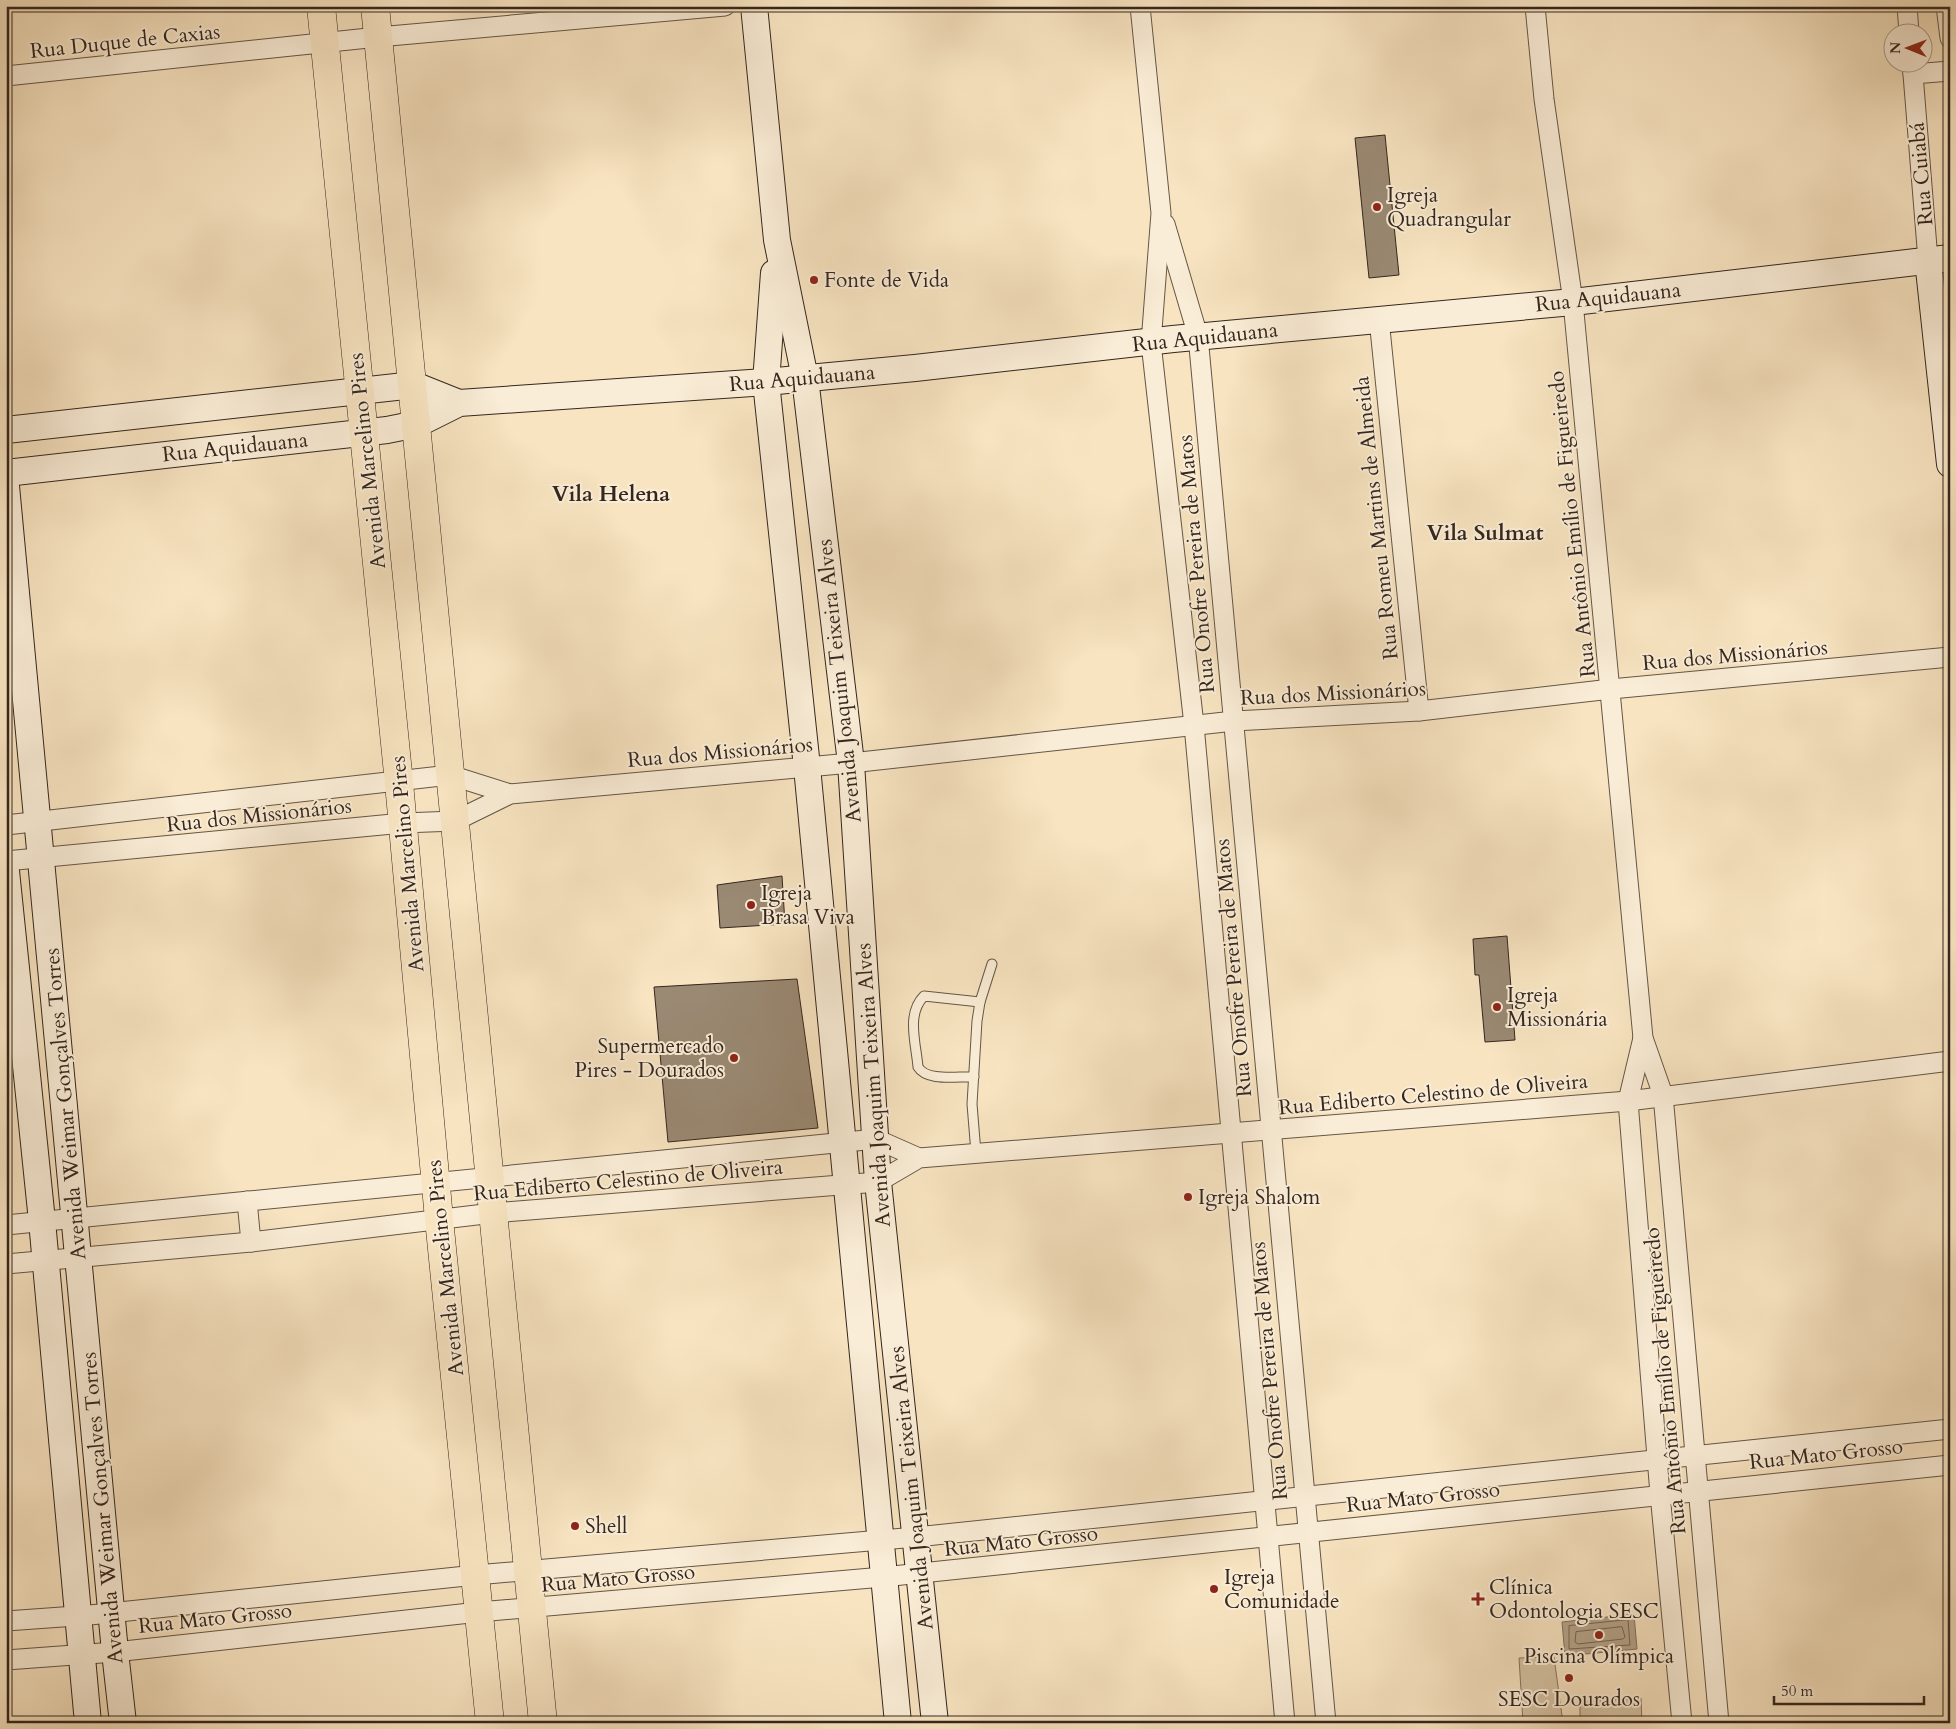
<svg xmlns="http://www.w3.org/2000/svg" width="1956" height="1729" font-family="Cardo,serif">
<rect width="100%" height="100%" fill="#f8e4c1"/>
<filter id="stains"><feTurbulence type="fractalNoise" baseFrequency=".004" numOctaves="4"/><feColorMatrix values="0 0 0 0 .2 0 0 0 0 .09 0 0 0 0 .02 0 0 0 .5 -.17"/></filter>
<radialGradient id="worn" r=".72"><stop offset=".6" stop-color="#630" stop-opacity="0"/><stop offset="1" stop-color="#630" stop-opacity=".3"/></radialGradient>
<!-- green -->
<g fill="#d7c4a5" stroke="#867562">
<path d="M1554,1657L1563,1723H1523L1519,1658Z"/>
<path d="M1641,1698L1642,1723H1580V1702Z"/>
</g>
<!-- water -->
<path fill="#b5a38a" stroke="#81715f" d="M1634,1614L1637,1649L1565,1656L1562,1622Z"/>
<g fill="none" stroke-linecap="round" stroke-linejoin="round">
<!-- shore -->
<g stroke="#746454" stroke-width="1">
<path d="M1628,1620L1630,1645L1569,1649V1626Z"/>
<path d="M1622,1627L1625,1637L1623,1639L1578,1644L1575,1642L1576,1632Z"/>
</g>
</g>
<!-- building -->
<g fill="#9a8973" stroke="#34261e">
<path d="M1385,135L1399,275L1369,278L1355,138Z"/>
<path d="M782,876L785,924L720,928L717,885Z"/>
<path d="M1507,936L1515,1040L1485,1042L1479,975H1475L1473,939Z"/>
<path d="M797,979L818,1128L668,1142L654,987Z"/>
</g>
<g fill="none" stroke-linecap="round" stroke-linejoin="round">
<!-- lane casing -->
<g stroke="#655647" stroke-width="11">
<g id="lane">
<path d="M974,1077C958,1076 927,1082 918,1067C916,1043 906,1014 924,996L980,1002"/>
<path d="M976,1153L972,1104L977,1021L980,1002L992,964"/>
</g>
</g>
<!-- street casing -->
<g stroke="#655647" stroke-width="21">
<g id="street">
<path d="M1140,6L1161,213L1151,343L1194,725L1285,1723"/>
<path d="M1535,6L1544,99L1573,302L1643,1038L1663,1095L1719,1723"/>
<path d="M1907,6L1909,32"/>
<path d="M1946,6L1950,38"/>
<path d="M1912,62L1928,260"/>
<path d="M1913,74L1950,71"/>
<path d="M6,76L378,37L725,6"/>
<path d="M1165,224L1198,336L1326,1723"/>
<path d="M1379,319L1419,711"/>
<path d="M6,825L450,775L510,794"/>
<path d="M6,861L403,823L455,821L510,794L851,763L1234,721L1419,711L1611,689L1950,657"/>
<path d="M1643,1038L1628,1101L1660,1494L1682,1723"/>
<path d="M247,1201L251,1242"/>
<path d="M6,1225L876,1139L919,1158"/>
<path d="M6,1264L251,1242L493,1213L878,1182L919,1158L1628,1101L1950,1061"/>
<path d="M6,1621L90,1615L476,1575L916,1537L1950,1429"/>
<path d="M6,1660L115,1652L479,1612L883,1577L1950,1465"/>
</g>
</g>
<!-- secondary casing -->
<g stroke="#34261e" stroke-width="28">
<g id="secondary">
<path d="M754,6L777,240L805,378L851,763L878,1182L935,1723"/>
<path d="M1928,260L1950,464"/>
<path d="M774,273L766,382L807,767L898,1723"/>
<path d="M6,430L414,385L459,403"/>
<path d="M6,473L387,430L417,424L459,403L766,382L915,368L1173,339L1573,302L1950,258"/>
<path d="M6,486L115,1652L123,1723"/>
<path d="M6,871L42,1221L88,1723"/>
</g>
</g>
<!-- primary casing -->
<g stroke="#34261e" stroke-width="29">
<g id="primary">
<path d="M321,6L399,783L439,1219L490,1723"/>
<path d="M375,6L543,1723"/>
</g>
</g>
<!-- lane -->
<use href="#lane" stroke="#faedd7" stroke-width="9"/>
<!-- street -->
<use href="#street" stroke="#faedd7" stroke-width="19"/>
<!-- secondary -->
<use href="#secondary" stroke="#faedd7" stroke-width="26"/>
<!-- primary -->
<use href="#primary" stroke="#f8e4c1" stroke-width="28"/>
</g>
<!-- markers -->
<g fill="#8f2418" stroke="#faedd7" stroke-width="2">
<circle cx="1377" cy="207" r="5"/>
<circle cx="814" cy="280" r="5"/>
<circle cx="751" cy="905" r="5"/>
<circle cx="1497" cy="1007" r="5"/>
<circle cx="734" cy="1058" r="5"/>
<circle cx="1188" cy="1197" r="5"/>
<circle cx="575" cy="1526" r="5"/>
<circle cx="1214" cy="1589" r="5"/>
<path d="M1475.5 1591.5h5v5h5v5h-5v5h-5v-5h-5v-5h5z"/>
<circle cx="1599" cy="1635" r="5"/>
<circle cx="1569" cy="1678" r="5"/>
</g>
<g text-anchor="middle" stroke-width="4" stroke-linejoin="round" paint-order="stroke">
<!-- street labels -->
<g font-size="21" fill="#34261e" stroke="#faedd7">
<text transform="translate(125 41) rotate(-6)" y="7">Rua Duque de Caxias</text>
<text transform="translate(1921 174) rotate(-95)" y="7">Rua Cuiabá</text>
<text transform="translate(1608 297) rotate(-6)" y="7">Rua Aquidauana</text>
<text transform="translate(1205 337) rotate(-6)" y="7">Rua Aquidauana</text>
<text transform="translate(802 378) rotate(-5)" y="7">Rua Aquidauana</text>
<text transform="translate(235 447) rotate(-6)" y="7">Rua Aquidauana</text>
<text transform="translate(367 461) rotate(-96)" y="7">Avenida Marcelino Pires</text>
<text transform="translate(1376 518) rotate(-96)" y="7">Rua Romeu Martins de Almeida</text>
<text transform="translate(1572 524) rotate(-96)" y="7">Rua Antônio Emílio de Figueiredo</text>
<text transform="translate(1196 564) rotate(-95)" y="7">Rua Onofre Pereira de Matos</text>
<text transform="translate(1735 655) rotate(-5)" y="7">Rua dos Missionários</text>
<text transform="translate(839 681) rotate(-96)" y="7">Avenida Joaquim Teixeira Alves</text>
<text transform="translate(1333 693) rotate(-3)" y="7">Rua dos Missionários</text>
<text transform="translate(720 752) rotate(-5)" y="7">Rua dos Missionários</text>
<text transform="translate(259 815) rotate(-6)" y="7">Rua dos Missionários</text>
<text transform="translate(407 864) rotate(-95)" y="7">Avenida Marcelino Pires</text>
<text transform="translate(1233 968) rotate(-95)" y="7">Rua Onofre Pereira de Matos</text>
<text transform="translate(873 1085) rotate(-94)" y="7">Avenida Joaquim Teixeira Alves</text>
<text transform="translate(1433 1094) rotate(-5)" y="7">Rua Ediberto Celestino de Oliveira</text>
<text transform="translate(65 1104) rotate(-95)" y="7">Avenida Weimar Gonçalves Torres</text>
<text transform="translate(628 1180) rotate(-5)" y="7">Rua Ediberto Celestino de Oliveira</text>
<text transform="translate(445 1268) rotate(-96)" y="7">Avenida Marcelino Pires</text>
<text transform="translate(1269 1371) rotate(-95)" y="7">Rua Onofre Pereira de Matos</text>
<text transform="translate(1665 1381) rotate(-95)" y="7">Rua Antônio Emílio de Figueiredo</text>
<text transform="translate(1826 1454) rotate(-6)" y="7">Rua Mato Grosso</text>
<text transform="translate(911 1488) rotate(-96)" y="7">Avenida Joaquim Teixeira Alves</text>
<text transform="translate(1423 1497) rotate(-6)" y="7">Rua Mato Grosso</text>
<text transform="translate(102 1508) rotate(-95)" y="7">Avenida Weimar Gonçalves Torres</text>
<text transform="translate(1021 1541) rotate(-6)" y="7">Rua Mato Grosso</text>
<text transform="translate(618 1578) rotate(-5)" y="7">Rua Mato Grosso</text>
<text transform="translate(215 1618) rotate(-6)" y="7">Rua Mato Grosso</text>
</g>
<!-- poi labels -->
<g font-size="21" fill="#34261e" stroke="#faedd7" text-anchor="start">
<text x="1387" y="202">Igreja<tspan x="1387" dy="24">Quadrangular</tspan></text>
<text x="824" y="287">Fonte de Vida</text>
<text x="761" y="900">Igreja<tspan x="761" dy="24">Brasa Viva</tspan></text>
<text x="1507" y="1002">Igreja<tspan x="1507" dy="24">Missionária</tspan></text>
<text x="724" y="1053" text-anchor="end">Supermercado<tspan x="724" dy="24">Pires - Dourados</tspan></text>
<text x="1198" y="1204">Igreja Shalom</text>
<text x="585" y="1533">Shell</text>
<text x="1224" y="1584">Igreja<tspan x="1224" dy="24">Comunidade</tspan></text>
<text x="1489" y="1594">Clínica<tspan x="1489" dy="24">Odontologia SESC</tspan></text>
<text x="1599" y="1663" text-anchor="middle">Piscina Olímpica</text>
<text x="1569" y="1706" text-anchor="middle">SESC Dourados</text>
</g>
<!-- neighbourhood labels -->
<g font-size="22" font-weight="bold" fill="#34261e" stroke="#faedd7">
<text x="611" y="501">Vila Helena</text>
<text x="1485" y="540">Vila Sulmat</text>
</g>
</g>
<!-- margin -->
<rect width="1956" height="1729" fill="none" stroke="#f8e4c1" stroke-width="25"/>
<rect x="8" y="8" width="1941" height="1714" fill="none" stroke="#34261e" stroke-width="2.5"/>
<rect x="12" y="12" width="1931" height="1704" fill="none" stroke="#34261e"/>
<!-- north arrow -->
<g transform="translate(1908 48) rotate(271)"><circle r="24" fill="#faedd7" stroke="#ab9d8d"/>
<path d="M0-4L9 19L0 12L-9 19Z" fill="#8f2418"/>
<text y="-8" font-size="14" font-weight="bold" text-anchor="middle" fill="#34261e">N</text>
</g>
<!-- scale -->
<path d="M1774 1696v8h150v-8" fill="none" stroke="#34261e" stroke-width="2.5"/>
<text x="1781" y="1696" font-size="15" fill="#34261e" stroke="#faedd7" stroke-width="4" paint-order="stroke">50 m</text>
<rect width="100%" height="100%" filter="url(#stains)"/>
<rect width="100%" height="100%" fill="url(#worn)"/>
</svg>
